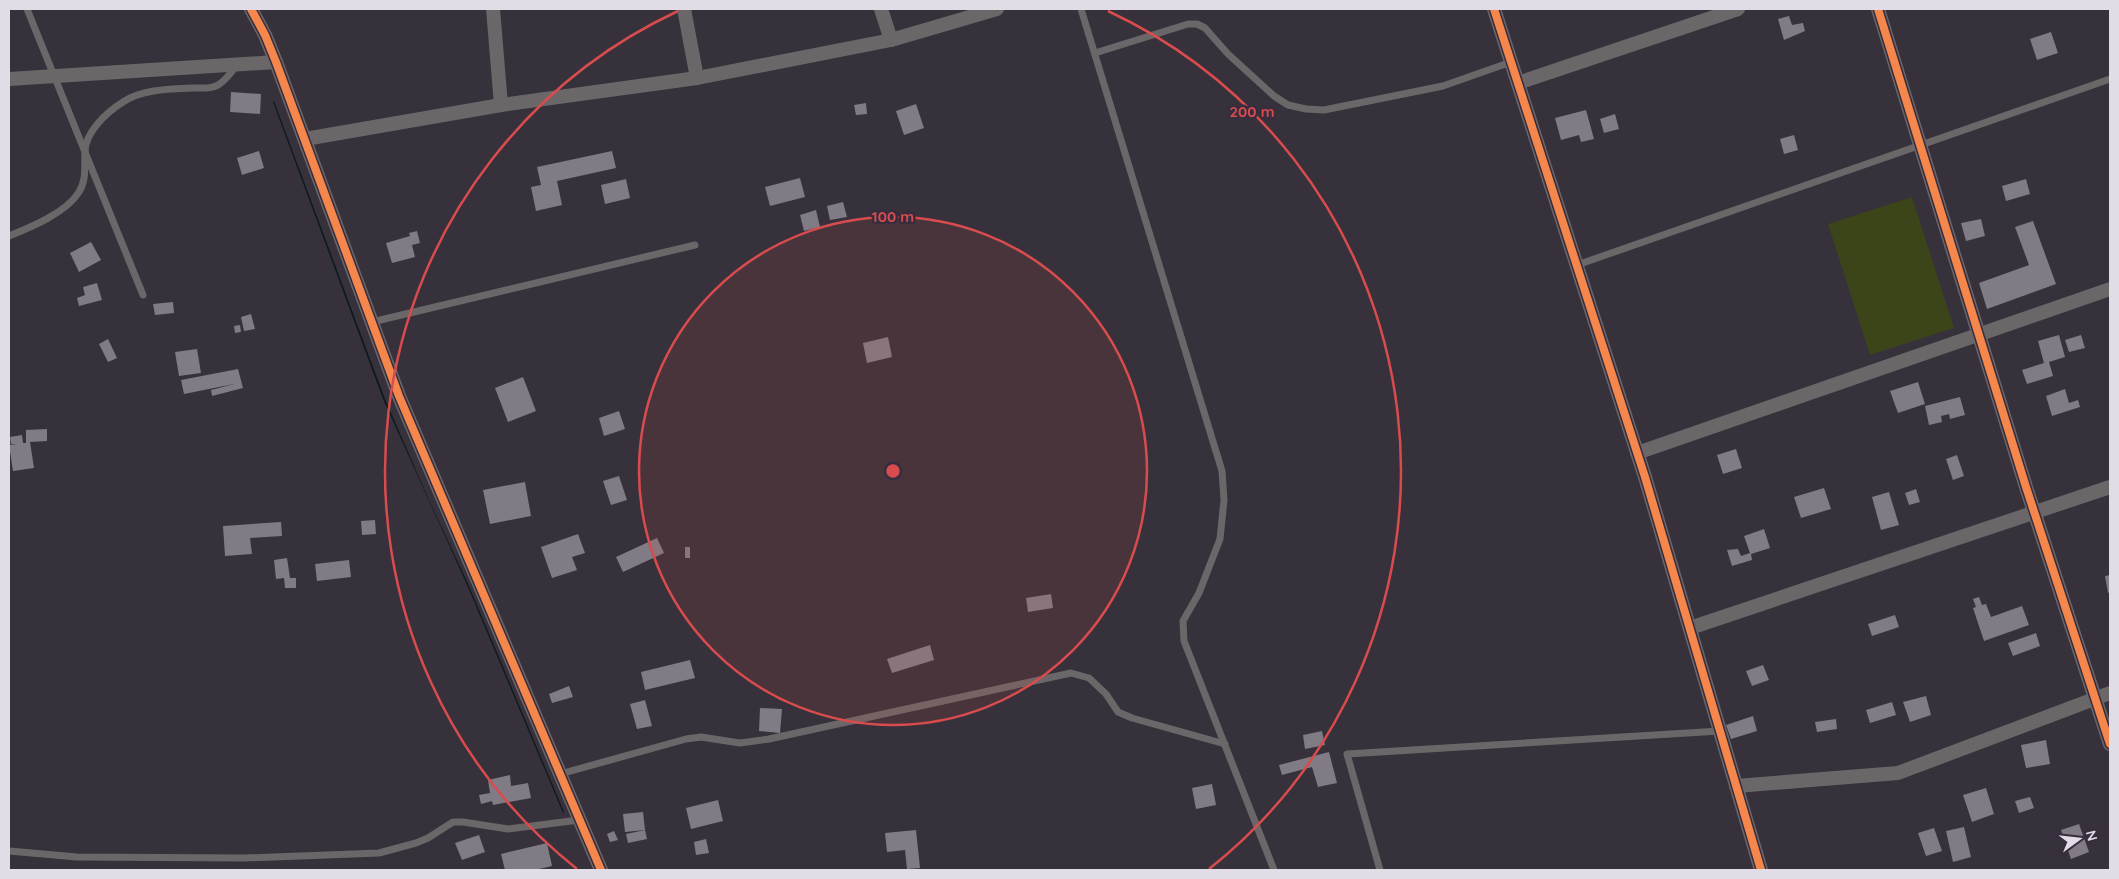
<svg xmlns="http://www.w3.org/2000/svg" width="2119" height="879" font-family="Quicksand,sans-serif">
<rect width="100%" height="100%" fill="#36313b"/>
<!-- green -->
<path fill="#3c4519" d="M1912,197L1954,328L1870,355L1828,224Z"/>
<!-- water -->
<path fill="#0d1a1e" d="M274,101L385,399L429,500L469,586L564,812L563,813L468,587L383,399L273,102Z"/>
<!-- building -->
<g fill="#807b84">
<path d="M1789,16L1792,25L1803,23L1805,31L1784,40L1778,19Z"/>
<path d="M2051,32L2058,53L2037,60L2030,39Z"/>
<path d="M231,92L261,94L260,114L230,112Z"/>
<path d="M866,103L867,114L856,115L854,105Z"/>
<path d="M916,104L924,128L904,135L896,111Z"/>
<path d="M1586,110L1594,139L1581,142L1579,135L1561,140L1555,118Z"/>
<path d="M1615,114L1619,129L1604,133L1600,119Z"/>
<path d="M1794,135L1798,150L1784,154L1780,139Z"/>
<path d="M259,151L264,168L242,175L237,158Z"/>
<path d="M612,151L616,168L557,181L562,205L536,211L531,187L541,185L537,167Z"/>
<path d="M800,178L805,197L770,206L765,187Z"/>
<path d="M626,179L630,198L605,204L601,185Z"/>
<path d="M2026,179L2030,194L2006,201L2002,186Z"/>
<path d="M843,202L847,217L830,220L827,206Z"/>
<path d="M816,210L820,227L804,231L800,215Z"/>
<path d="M1981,219L1985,236L1966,241L1961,223Z"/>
<path d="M2033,221L2056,284L1987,309L1979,283L2029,265L2015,227Z"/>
<path d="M417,231L420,243L412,245L415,257L392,263L386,243L410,236L409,233Z"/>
<path d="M91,242L101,260L79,272L70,253Z"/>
<path d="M97,283L102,300L79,306L77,298L85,295L83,287Z"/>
<path d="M173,302L174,313L155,315L153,304Z"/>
<path d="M251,314L255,329L244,331L241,317Z"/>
<path d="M240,325L241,332L235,333L234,326Z"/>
<path d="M2059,335L2065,357L2049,362L2053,376L2027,384L2022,370L2044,363L2038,341Z"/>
<path d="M2081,335L2085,348L2069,352L2065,340Z"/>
<path d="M888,337L892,357L867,363L863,343Z"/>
<path d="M108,339L117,358L108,362L99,344Z"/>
<path d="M197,349L201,373L179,376L175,352Z"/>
<path d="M238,369L243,388L212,396L211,390L234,384L184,394L181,380Z"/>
<path d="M523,377L536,411L508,422L495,388Z"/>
<path d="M1918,382L1925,404L1898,413L1890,391Z"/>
<path d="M2065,389L2069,403L2078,400L2080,407L2052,416L2046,396Z"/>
<path d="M1960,397L1965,415L1950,419L1949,414L1941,416L1942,422L1929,425L1925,406Z"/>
<path d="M619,411L625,429L604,436L599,418Z"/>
<path d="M47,429V441L30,442L34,468L13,471L9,445L17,444H11L10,437L22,435L23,443H26V430Z"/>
<path d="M1736,449L1742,468L1723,474L1717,455Z"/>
<path d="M1957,455L1964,476L1953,480L1946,459Z"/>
<path d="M619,476L627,500L611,505L603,481Z"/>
<path d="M525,482L531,516L490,524L483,490Z"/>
<path d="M1824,488L1831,509L1801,518L1794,497Z"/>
<path d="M1916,489L1920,502L1909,505L1905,493Z"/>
<path d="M1889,492L1899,525L1881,530L1872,497Z"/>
<path d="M375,520L376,534L362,535L361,521Z"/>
<path d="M281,522L282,536L250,538L252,554L225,556L223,526Z"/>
<path d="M1764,529L1770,548L1751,554L1752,560L1732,566L1727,550L1738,549L1741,556L1750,553L1744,536Z"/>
<path d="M578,534L585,553L572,557L577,570L552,578L541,547Z"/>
<path d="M657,538L664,553L623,572L616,557Z"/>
<rect x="685" y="547" width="5" height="11"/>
<path d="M287,558L290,578H296V588H285L284,578L276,579L274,560Z"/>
<path d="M349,560L351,577L317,581L315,564Z"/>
<path d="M2110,575V592L2108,593L2105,576Z"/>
<path d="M1051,594L1053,608L1028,612L1026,598Z"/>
<path d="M1979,597L1982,605L1986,604L1991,617L2022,606L2029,625L1984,641L1973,608L1976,607L1973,599Z"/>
<path d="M1895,615L1899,627L1872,636L1868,624Z"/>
<path d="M2036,633L2040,646L2013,656L2008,643Z"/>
<path d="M930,645L934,660L892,673L887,659Z"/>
<path d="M690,660L695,678L645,690L641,672Z"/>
<path d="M1763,665L1769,680L1752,686L1746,671Z"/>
<path d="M569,686L573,697L552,703L549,694Z"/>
<path d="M1926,696L1931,715L1910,722L1903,702Z"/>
<path d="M645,700L652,726L637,729L630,704Z"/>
<path d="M1892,702L1896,715L1870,723L1866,710Z"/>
<path d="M760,708L782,709L780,733L759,731Z"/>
<path d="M1753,716L1757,731L1731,739L1726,725Z"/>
<path d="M1836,719L1837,729L1817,732L1815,722Z"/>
<path d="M1322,731L1325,745L1305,749L1303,735Z"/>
<path d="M2046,740L2050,764L2026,768L2021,745Z"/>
<path d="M1329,752L1337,783L1318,787L1312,767L1282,775L1279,765Z"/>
<path d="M510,775L511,786L528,783L531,798L493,805L492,801L481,804L479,795L490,793L488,780Z"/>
<path d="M1212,784L1216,805L1196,809L1192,788Z"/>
<path d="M1986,788L1994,814L1972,822L1963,795Z"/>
<path d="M2030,797L2034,808L2019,813L2015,801Z"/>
<path d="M718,800L723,821L691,829L686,808Z"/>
<path d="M643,812L645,830L625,832L623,814Z"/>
<path d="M2079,824L2089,852L2071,859L2061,830Z"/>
<path d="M1964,827L1971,857L1953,862L1946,831Z"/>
<path d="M1934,828L1942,851L1926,856L1918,833Z"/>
<path d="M645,830L647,839L628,843L626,834Z"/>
<path d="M916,830L920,868L907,869L905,850L887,852L885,833Z"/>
<path d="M614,831L618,840L610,842L607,834Z"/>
<path d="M479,835L485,852L462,860L455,843Z"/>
<path d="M706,839L709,853L696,855L694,842Z"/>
<path d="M547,843L552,866L535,870H505L501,854Z"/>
</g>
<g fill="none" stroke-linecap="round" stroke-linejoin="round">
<!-- lane -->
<g stroke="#6b6768" stroke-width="7">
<path d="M27,9L143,295"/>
<path d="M1081,9L1222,471L1224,500L1220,539L1199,593L1183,621L1184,641L1274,870"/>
<path d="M1095,53L1188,24H1197L1205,28L1228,54L1274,96L1288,105L1306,109L1324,110L1443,86L1511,62"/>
<path d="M9,236C31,227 66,213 79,192C87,179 84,166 85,152C85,132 107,112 123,102C142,89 171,89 193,88C200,88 209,89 216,86C225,82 231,72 237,65"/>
<path d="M1577,265L2110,79"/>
<path d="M372,322L695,245"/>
<path d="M560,774L686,739L701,737L740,743L769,739L1071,673L1089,678L1106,694L1118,712L1132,718L1225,744"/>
<path d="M9,851L77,857L244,858L379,853L416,843L428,838L453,822H463L508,829L579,820"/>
<path d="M1380,870L1347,754L1720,731"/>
</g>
<!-- street -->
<g stroke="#6b6768" stroke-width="14">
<path d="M251,9L265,35L276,62L399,396L601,870"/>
<path d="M493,9L501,105"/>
<path d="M684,9L697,78"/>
<path d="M881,9L891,40"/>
<path d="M1494,9L1645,477L1761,870"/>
<path d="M1878,9L2026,487L2110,744"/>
<path d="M9,79L276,62"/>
<path d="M1518,83L1738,9"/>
<path d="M305,139L501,105L697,78L891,40L997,9"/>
<path d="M1637,453L2110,289"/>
<path d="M1690,628L2110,487"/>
<path d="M1736,786L1898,773L2110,693"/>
</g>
<!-- cycleway casing -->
<g stroke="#372d3f" stroke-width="11">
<g id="cycleway">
<path d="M251,9L265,35L276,62L399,396L601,870"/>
<path d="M1494,9L1645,477L1761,870"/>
<path d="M1878,9L2026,487L2110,744"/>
</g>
</g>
<!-- cycleway -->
<use href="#cycleway" stroke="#f5874c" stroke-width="8"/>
</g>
<!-- distance rings -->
<circle cx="893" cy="471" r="254" fill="#d84c4e" fill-opacity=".12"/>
<g fill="none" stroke="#d84c4e" stroke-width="2.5">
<circle cx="893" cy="471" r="254"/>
<path d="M577 869A508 508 0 0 1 678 11M1108 11A508 508 0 0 1 1209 869"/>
</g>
<circle cx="893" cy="471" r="8" fill="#d84c4e" stroke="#372d3f" stroke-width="2.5"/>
<g font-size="15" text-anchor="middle" font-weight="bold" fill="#d84c4e" stroke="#372d3f" stroke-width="5" stroke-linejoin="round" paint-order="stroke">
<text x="1252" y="117">200 m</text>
<text x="893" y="222">100 m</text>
</g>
<!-- border -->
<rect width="2119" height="879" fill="none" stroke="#e2dce7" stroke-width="20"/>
<!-- north arrow -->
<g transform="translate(2079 839) rotate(75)" stroke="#372d3f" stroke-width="4" paint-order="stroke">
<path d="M0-4L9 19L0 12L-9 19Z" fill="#e2dce7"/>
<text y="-8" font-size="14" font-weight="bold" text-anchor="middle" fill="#e2dce7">N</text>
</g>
</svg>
